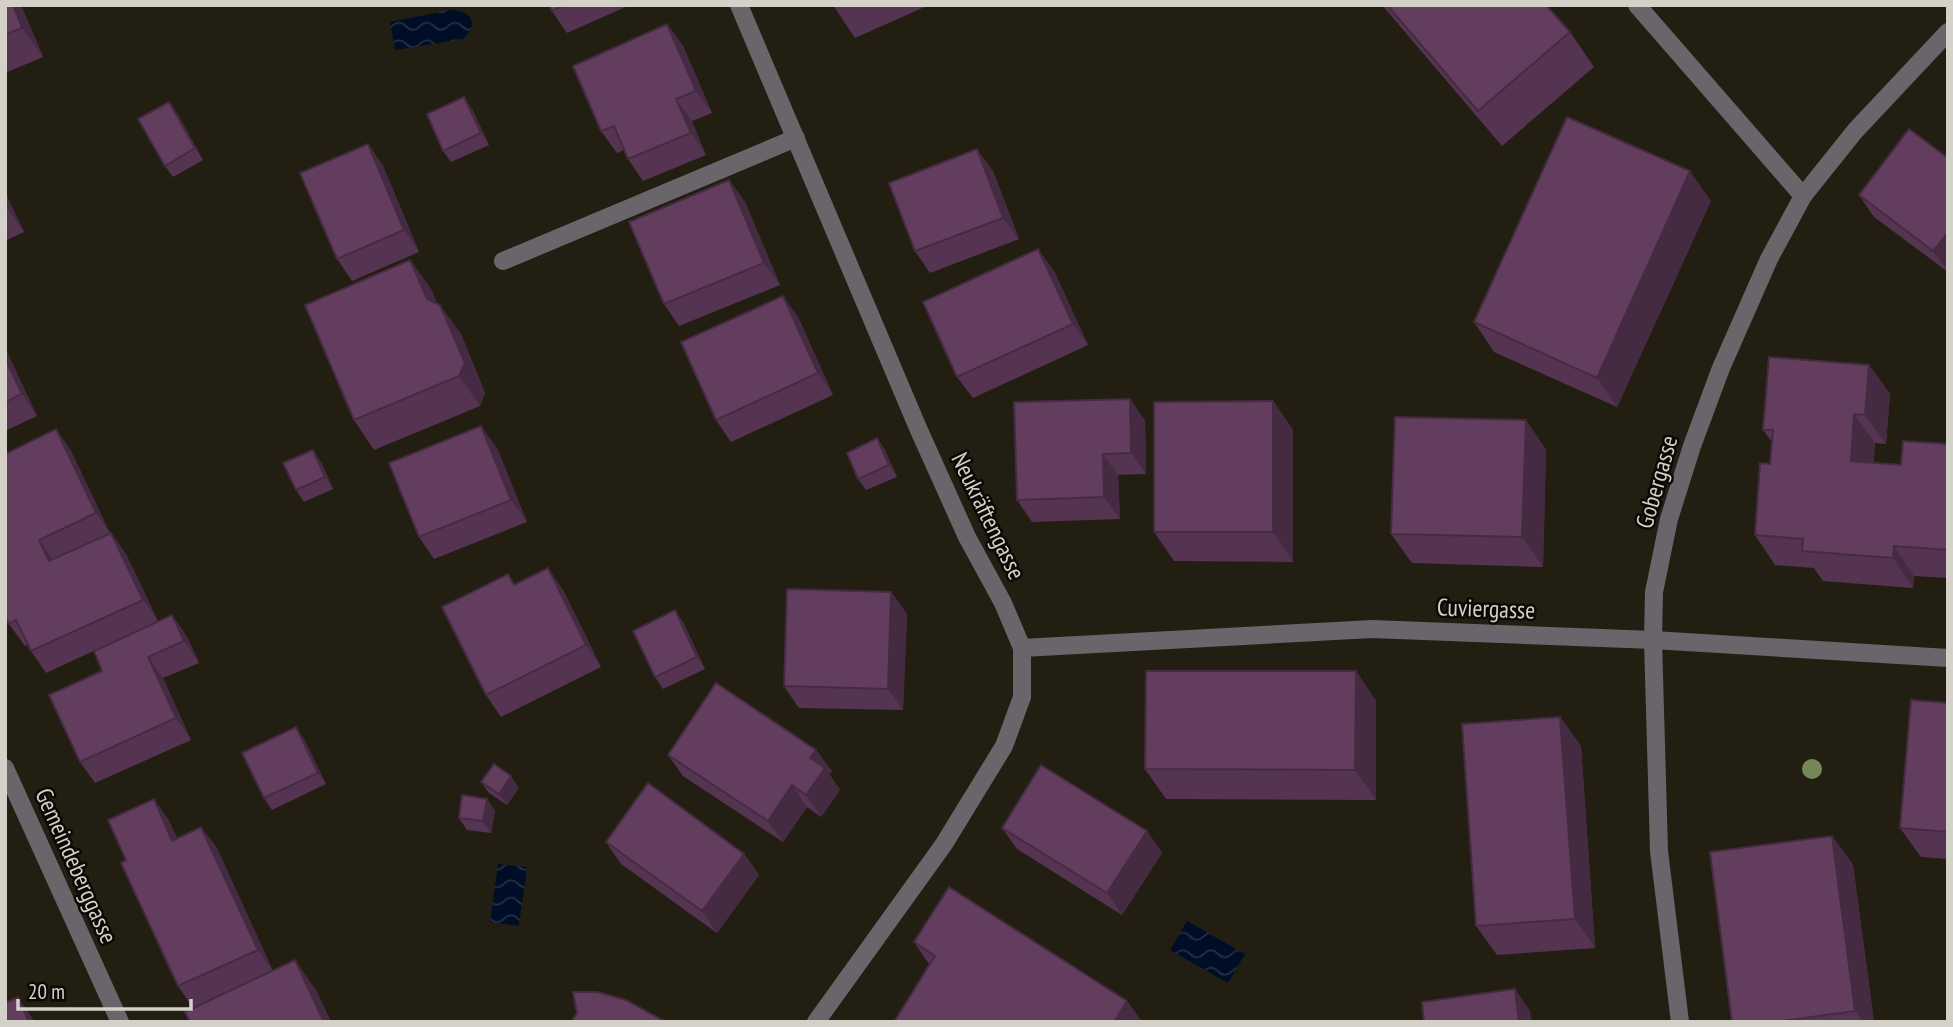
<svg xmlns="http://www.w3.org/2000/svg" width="1953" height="1027" font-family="'PT Sans Narrow',sans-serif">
<defs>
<pattern id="water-waves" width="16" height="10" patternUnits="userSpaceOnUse" patternTransform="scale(1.75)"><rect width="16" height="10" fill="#000d26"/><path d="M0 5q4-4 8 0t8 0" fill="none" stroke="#242f44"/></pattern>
</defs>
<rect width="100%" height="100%" fill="#231e12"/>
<!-- water -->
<g fill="url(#water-waves)">
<path d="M450,10C471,10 480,24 463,39L395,50L390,22Z"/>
<path d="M498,864L527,867L519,926L490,922Z"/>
<path d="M1187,921L1245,954L1228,983L1170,950Z"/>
</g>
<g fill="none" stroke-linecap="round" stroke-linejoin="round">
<!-- minor -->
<g stroke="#69656b" stroke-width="18">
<path d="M739,5L918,428L967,537L1003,603L1022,648V697L1004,746L944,844L816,1022"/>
<path d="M1637,5L1803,196"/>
<path d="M503,261L796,138"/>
<path d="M1022,648L1372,629L1653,640L1948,658"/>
<path d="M5,768L120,1022"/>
<path d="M1680,1022L1659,851L1653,640L1654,592L1669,519L1692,446L1721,368L1769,259L1803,196L1855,131L1948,32"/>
</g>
</g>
<!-- trees -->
<circle fill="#76875a" cx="1812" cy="769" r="10"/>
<!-- wall -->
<g fill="#553451">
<path d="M5,5H21L43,57L5,73Z"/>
<path d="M549,5H630L567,33L552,11Z"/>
<path d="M833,5H929L855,38Z"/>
<path d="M1382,5H1546L1570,32L1594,67L1502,146Z"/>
<path d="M667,24L683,46L712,113L692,121L706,155L643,181L628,159L624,150L617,153L601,131Z"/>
<path d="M472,109L489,145L451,162L443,151Z"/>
<path d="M177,113L203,160L173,177L165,166Z"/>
<path d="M368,144L383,166L419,252L352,281L337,259Z"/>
<path d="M1948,158V272L1874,217L1859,195Z"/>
<path d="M993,171L1019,239L930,273L915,251Z"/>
<path d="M729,180L745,202L780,285L679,326L664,304Z"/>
<path d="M5,192L24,232L5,241Z"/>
<path d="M1711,201L1617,407L1494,352L1474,322Z"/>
<path d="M410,260L431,289L437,303L461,334L485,393L480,406L374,450L354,420Z"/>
<path d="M1054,271L1088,345L973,398L957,377Z"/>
<path d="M798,317L833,395L731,442L716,420Z"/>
<path d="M5,348L37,416L5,431Z"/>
<path d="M1869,365L1890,394L1886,444L1875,443L1873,463L1901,465L1948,444V578L1914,576L1913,588L1823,581L1814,568L1775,565L1755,535L1770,464L1772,442L1763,430Z"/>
<path d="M1130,399L1145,421L1146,474L1118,475L1120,519L1032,522L1017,500Z"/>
<path d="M1273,401L1293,430V562L1174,561L1154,532Z"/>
<path d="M1526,420L1546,450L1543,567L1412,563L1391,534Z"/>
<path d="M56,429L71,451L110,533L126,554L158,621L46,673L31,651L28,644L25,646L9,624Z"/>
<path d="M877,438L885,450L897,477L866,490L858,479Z"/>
<path d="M497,448L527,522L434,559L419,537Z"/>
<path d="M321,462L333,489L304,502L296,490Z"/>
<path d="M516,584L563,590L601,667L501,717L486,695Z"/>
<path d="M891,592L907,614L903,710L799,708L784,686Z"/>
<path d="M172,615L187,637L199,663L163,678L191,740L95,783L80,762L102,671Z"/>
<path d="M683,622L705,669L663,689L655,677Z"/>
<path d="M1356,671L1376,701V800L1166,799L1145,769Z"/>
<path d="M1948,703V859L1921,857L1900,828Z"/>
<path d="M1560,717L1581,746L1595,948L1497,955L1476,926Z"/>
<path d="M304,739L326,784L272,810L264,798Z"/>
<path d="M816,750L832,771L829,774L840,790L821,817L807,807L783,842L683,776L668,755Z"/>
<path d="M481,782L519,788L507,805L489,793Z"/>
<path d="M154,799L169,821L177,838L201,827L217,848L273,971L316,990L331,1022H190L193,1008L178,986L126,860Z"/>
<path d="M487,799L495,811L491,833L467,830L459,818Z"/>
<path d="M1002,828L1147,831L1162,853L1122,915L1017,849Z"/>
<path d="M1832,836L1853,865L1874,1022H1732Z"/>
<path d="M606,842L744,854L759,875L717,933L621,864Z"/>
<path d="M914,942L1127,1001L1142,1022H894L929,964Z"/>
</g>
<!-- shaded-wall -->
<g fill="#452b42">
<path d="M13,5H21L43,57L22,28Z"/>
<path d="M667,24L683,46L712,113L696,91Z"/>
<path d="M464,97L472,109L489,145L481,133Z"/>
<path d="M676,99L692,121L706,155L691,133Z"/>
<path d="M169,102L177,113L203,160L195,148Z"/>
<path d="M368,144L383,166L419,252L404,230Z"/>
<path d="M977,149L993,171L1019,239L1003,218Z"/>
<path d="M1690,171L1711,201L1617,407L1597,378Z"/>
<path d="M729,180L745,202L780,285L764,263Z"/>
<path d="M5,192L24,232L5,205Z"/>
<path d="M1948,232V271L1933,251Z"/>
<path d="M1038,249L1054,271L1088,345L1073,324Z"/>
<path d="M410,260L431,289L447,329L427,299Z"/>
<path d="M783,296L798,317L833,395L818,373Z"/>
<path d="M440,305L461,334L485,393L480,406L459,376Z"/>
<path d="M5,348L37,416L22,394L5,358Z"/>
<path d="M1869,365L1890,394L1886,444L1865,415Z"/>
<path d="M1130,399L1145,421L1146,474L1131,453Z"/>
<path d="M1273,401L1293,430V562L1273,532Z"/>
<path d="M1854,414L1875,443L1872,491L1851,461Z"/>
<path d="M1526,420L1546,450L1543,567L1522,537Z"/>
<path d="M481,426L497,448L527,522L511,500Z"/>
<path d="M56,429L71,451L111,535L96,513Z"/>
<path d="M877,438L885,450L897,477L889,465Z"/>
<path d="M313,450L321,462L333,489L325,477Z"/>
<path d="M1103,454L1118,475L1120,519L1104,497Z"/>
<path d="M111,533L126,554L158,621L143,600Z"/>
<path d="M39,540L54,562L49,561Z"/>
<path d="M1894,546L1914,576L1913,588L1893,558Z"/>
<path d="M548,568L563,590L601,667L586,645Z"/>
<path d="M891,592L907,614L903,710L888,689Z"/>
<path d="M675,610L683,622L705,669L697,657Z"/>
<path d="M172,615L187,637L199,663L184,641Z"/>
<path d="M148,657L163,678L191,740L176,718Z"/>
<path d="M1356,671L1376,701V800L1355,770Z"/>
<path d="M1560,717L1581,746L1595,948L1575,919Z"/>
<path d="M296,727L304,739L326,784L318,773Z"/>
<path d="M816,750L832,771L829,774L840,790L821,817L806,795L810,758Z"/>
<path d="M511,776L519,788L507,805L499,794Z"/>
<path d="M792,785L807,807L783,842L768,821Z"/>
<path d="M154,799L169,821L187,862L172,841Z"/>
<path d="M487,799L495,811L491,833L483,821Z"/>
<path d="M201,827L217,848L273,972L258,950Z"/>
<path d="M1147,831L1162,853L1122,915L1107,893Z"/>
<path d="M1832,836L1853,865L1874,1022H1863L1855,1011Z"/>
<path d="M744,854L759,875L717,933L702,911Z"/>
<path d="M295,960L316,990L331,1022H324Z"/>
<path d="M1515,989L1530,1011L1532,1022H1519Z"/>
<path d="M18,997L35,1022H29Z"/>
<path d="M1127,1001L1142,1022H1114Z"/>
</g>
<!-- building -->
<g fill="#633d5e" stroke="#452b42" stroke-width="2">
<path d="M5,5H13L22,28L5,35Z"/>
<path d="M549,5H565L552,11Z"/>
<path d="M1387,5H1546L1570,32L1478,111Z"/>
<path d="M667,24L696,91L676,99L691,133L628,159L614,126L601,131L573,66Z"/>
<path d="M464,97L481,133L443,151L427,114Z"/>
<path d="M169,102L195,148L165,166L138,119Z"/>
<path d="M1567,117L1690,171L1597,378L1474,322Z"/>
<path d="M1909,129L1948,158V232L1933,251L1859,195Z"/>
<path d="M368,144L404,230L337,259L300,173Z"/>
<path d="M977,149L1003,218L915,251L889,183Z"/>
<path d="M729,180L764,263L664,304L629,222Z"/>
<path d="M1038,249L1073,324L957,377L923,302Z"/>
<path d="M410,260L427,299L440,305L465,363L459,376L354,420L305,305Z"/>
<path d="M783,296L818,373L716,420L681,342Z"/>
<path d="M1769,357L1869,365L1865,415L1854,414L1851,461L1901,465L1903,441L1948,444V550L1894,546L1893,558L1802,551L1803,539L1755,535L1760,463L1770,464L1773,430H1763Z"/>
<path d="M5,358L22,394L5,402Z"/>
<path d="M1130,399L1131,453L1103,454L1104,497L1017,500L1014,402Z"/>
<path d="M1273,401V532H1154V402Z"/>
<path d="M1395,417L1526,420L1522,537L1391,534Z"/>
<path d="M481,426L511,500L419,537L389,463Z"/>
<path d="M56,429L96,513L39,540L49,561L111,533L143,600L31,651L16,620L9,624L5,615V454Z"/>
<path d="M877,438L889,465L858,479L847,453Z"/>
<path d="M313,450L325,477L296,490L283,463Z"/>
<path d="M548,568L586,645L486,695L442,607L508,574L514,585Z"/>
<path d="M787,589L891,592L888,689L784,686Z"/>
<path d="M675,610L697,657L655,677L633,631Z"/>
<path d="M172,615L184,641L148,657L176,718L80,762L49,695L102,671L94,651Z"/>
<path d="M1146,671H1356L1355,770L1145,769Z"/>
<path d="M716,683L816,750L810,758L825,768L806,795L792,785L768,821L668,755Z"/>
<path d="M1911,700L1948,703V832L1900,828Z"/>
<path d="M1560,717L1575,919L1476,926L1462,724Z"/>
<path d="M296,727L318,773L264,798L242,753Z"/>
<path d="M494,764L511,776L499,794L481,782Z"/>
<path d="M1041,765L1147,831L1107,893L1002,828Z"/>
<path d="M648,783L744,854L702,911L606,842Z"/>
<path d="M462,795L487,799L483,821L459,818Z"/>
<path d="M154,799L172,841L201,827L258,950L178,986L121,863L126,860L108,820Z"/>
<path d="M1832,836L1855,1011L1775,1022H1732L1710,852Z"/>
<path d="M949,887L1127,1001L1114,1022H894L935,956L914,942Z"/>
<path d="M295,960L324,1022H190L185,1012Z"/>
<path d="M1515,989L1519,1022H1424L1422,1002Z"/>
<path d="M573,992H597L626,1000L666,1022H571L577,1013Z"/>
<path d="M18,997L29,1022H5V1003Z"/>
</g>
<g text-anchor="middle" stroke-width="5" stroke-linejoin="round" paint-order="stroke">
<!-- street labels -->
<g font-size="24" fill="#d4d1c9" stroke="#0a0904">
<text transform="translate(1657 482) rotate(-74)" y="8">Gobergasse</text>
<text transform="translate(988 516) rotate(64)" y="8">Neukräftengasse</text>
<text transform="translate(1486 609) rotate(2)" y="8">Cuviergasse</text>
<text transform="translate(76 866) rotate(66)" y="8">Gemeindeberggasse</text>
</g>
</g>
<!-- border -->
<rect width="1953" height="1027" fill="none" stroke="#d4d1c9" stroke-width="14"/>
<!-- scale -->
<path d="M18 999v10h173v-10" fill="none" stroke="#d4d1c9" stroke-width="3.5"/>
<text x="28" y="999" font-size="21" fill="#d4d1c9" stroke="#0a0904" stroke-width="5" paint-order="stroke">20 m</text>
</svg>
